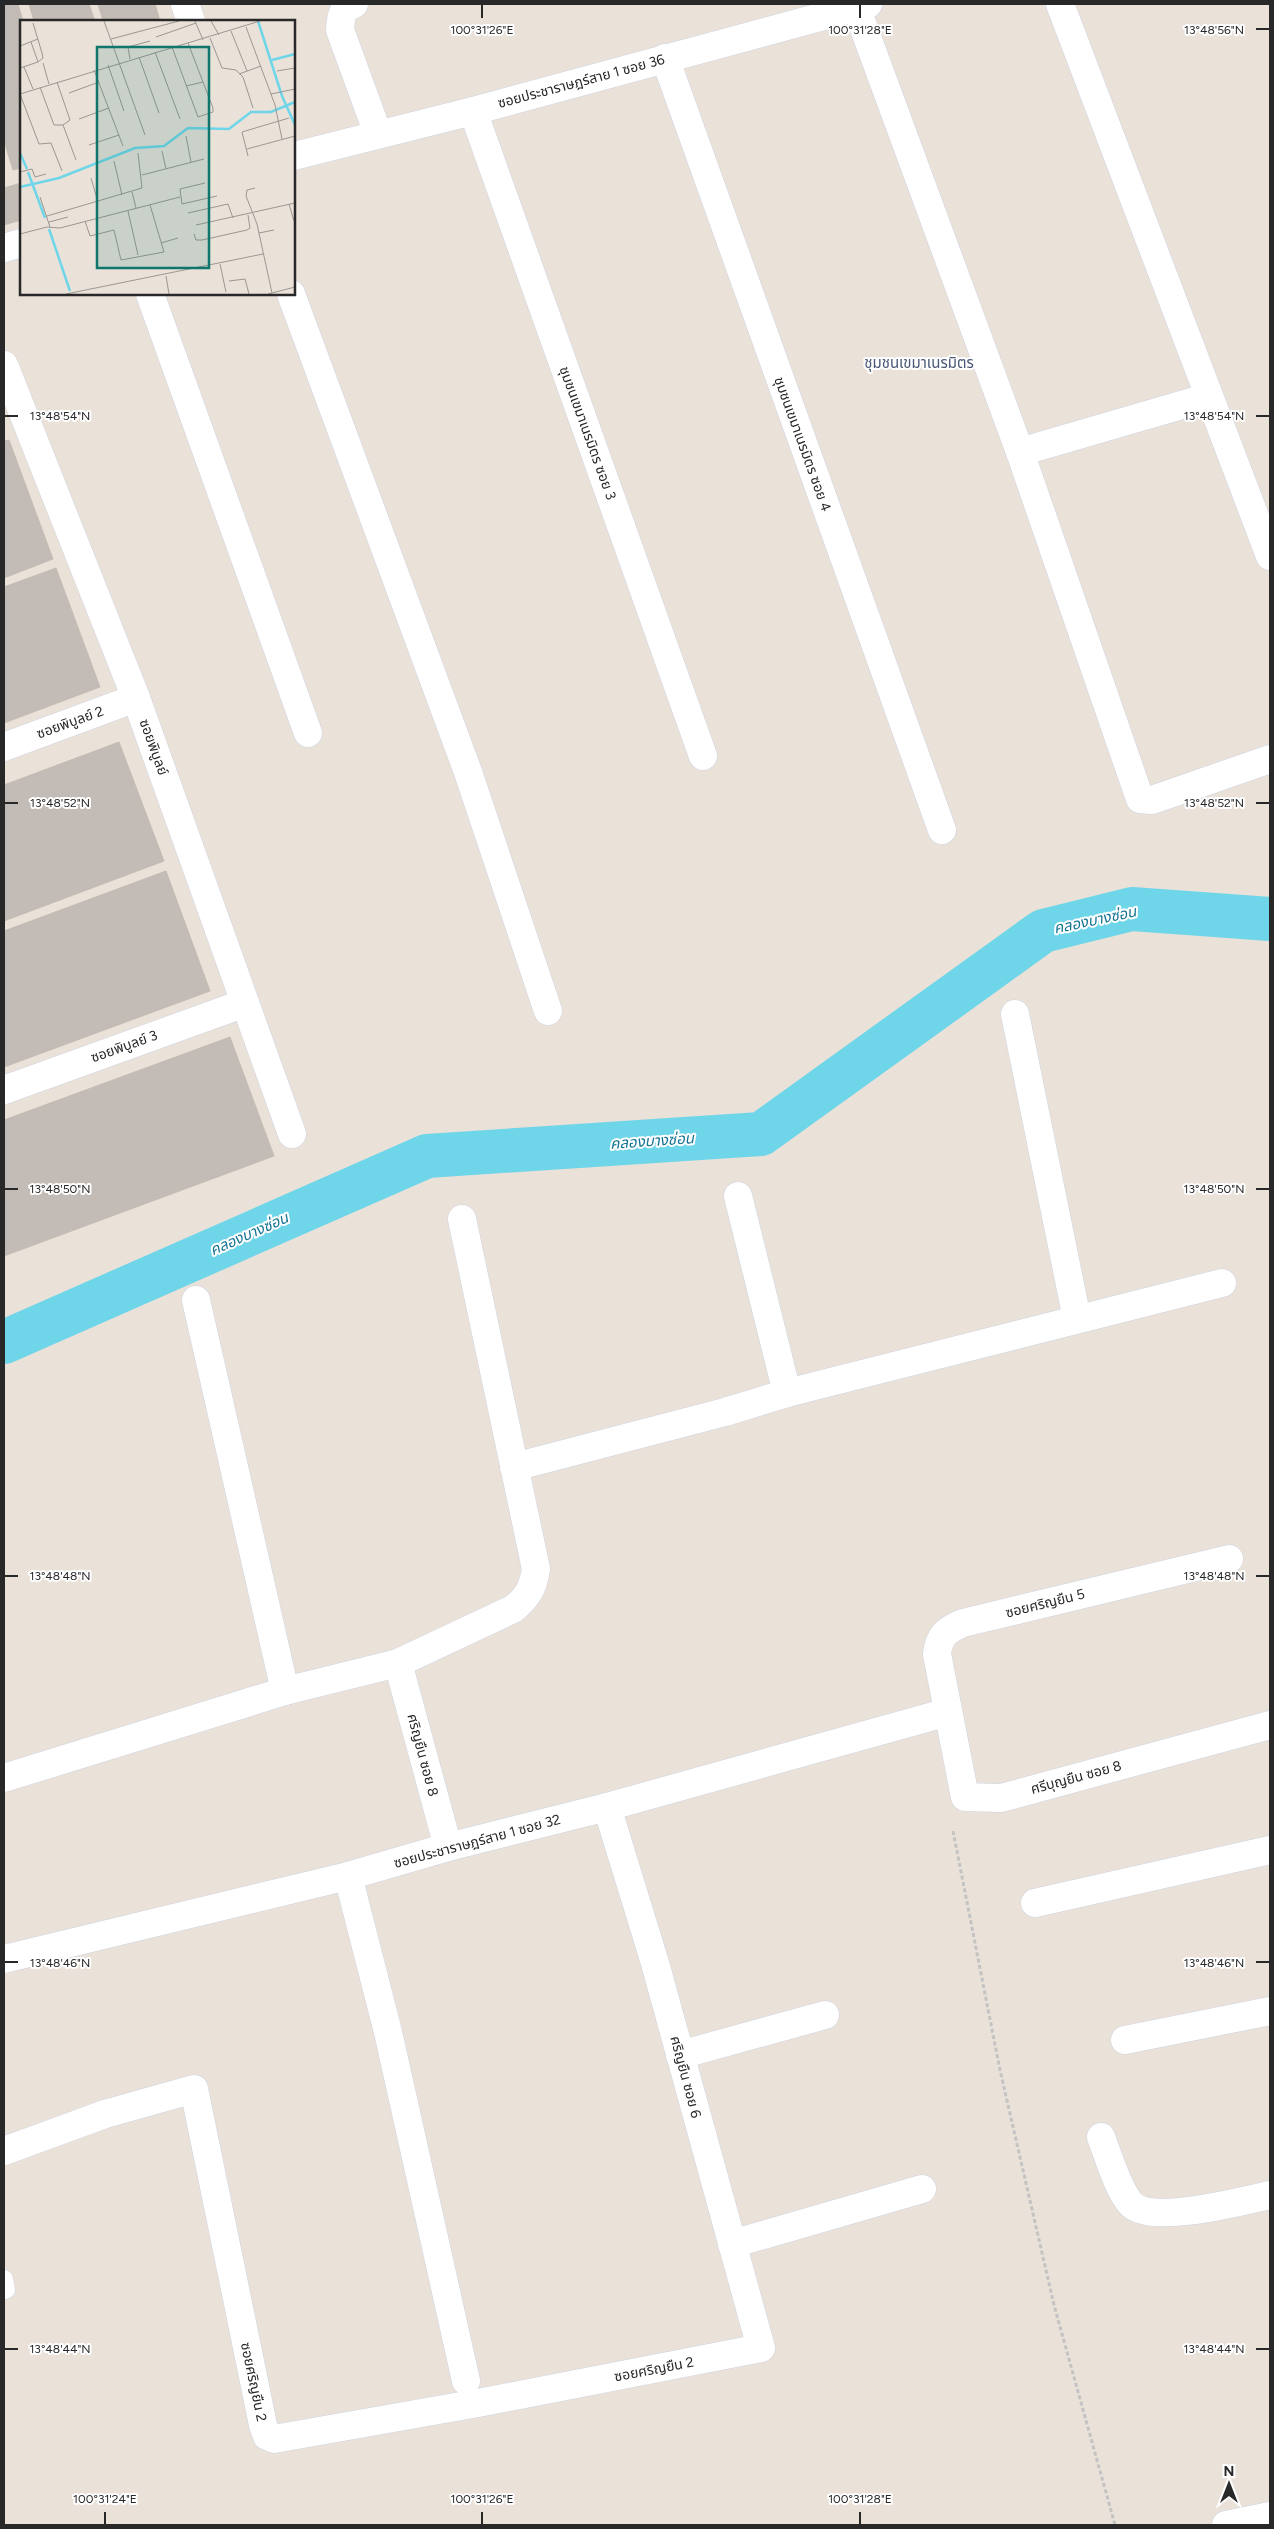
<svg xmlns="http://www.w3.org/2000/svg" width="1274" height="2529" font-family="Figtree,'Noto Sans Thai',sans-serif">
<rect width="100%" height="100%" fill="#eae1d9"/>
<g fill="none" stroke-linecap="round" stroke-linejoin="round">
<!-- canal -->
<path stroke="#6fd6e9" stroke-width="44" d="M4,1342L427,1156L761,1134L1043,931L1132,909L1270,919"/>
</g>
<!-- building -->
<g fill="#c2bbb6" stroke="#c5bdb4">
<path d="M4,4H18L23,21L21,168L13,170L4,141Z"/>
<path d="M29,4H89L95,21H34Z"/>
<path d="M98,4H155L160,21H103Z"/>
<path d="M21,183V220L4,225V188Z"/>
<path d="M9,440L53,559L4,578V441Z"/>
<path d="M56,568L100,687L4,723V587Z"/>
<path d="M119,742L164,861L4,921V785Z"/>
<path d="M166,871L210,991L4,1067V931Z"/>
<path d="M230,1037L274,1156L4,1256V1120Z"/>
</g>
<g fill="none" stroke-linecap="round" stroke-linejoin="round">
<!-- service casing -->
<g stroke="#cfd4e0" stroke-width="19">
<path id="service" d="M4,2279L6,2290"/>
</g>
<!-- minor casing -->
<g stroke="#cfd4e0" stroke-width="29">
<g id="minor">
<path d="M185,4L191,21"/>
<path d="M354,4C341,8 341,18 340,30L378,134"/>
<path d="M1060,4L1270,556"/>
<path d="M856,7L1020,452L1140,799L1152,800L1270,759"/>
<path d="M665,58L942,830"/>
<path d="M473,111L703,756"/>
<path d="M294,156L473,111L868,4"/>
<path d="M4,248L21,243"/>
<path d="M150,294L308,733"/>
<path d="M291,294L468,772L548,1011"/>
<path d="M4,365L136,698L292,1134"/>
<path d="M1020,452L1209,397"/>
<path d="M4,747L136,698"/>
<path d="M1015,1014L1077,1319"/>
<path d="M4,1090L245,1003"/>
<path d="M738,1196L787,1393"/>
<path d="M196,1300L285,1691"/>
<path d="M514,1467L725,1412L787,1393L1222,1283"/>
<path d="M1229,1559L963,1623C946,1630 939,1636 937,1654L963,1787L965,1797L1001,1798L1270,1725"/>
<path d="M398,1663L448,1847"/>
<path d="M4,1778L285,1691L398,1663L513,1609C528,1597 533,1588 536,1569L462,1219"/>
<path d="M348,1876L388,2032L466,2381"/>
<path d="M1035,1903L1270,1850"/>
<path d="M4,1959L348,1876L448,1847L607,1807L948,1712"/>
<path d="M1125,2040L1270,2011"/>
<path d="M680,2055L825,2015"/>
<path d="M1101,2137C1108,2155 1118,2190 1131,2204C1152,2225 1243,2201 1270,2195"/>
<path d="M4,2151L105,2114L194,2089L263,2425L267,2436L274,2439L478,2403L761,2348L655,1963L607,1807"/>
<path d="M732,2244L922,2189"/>
<path d="M1226,2525L1270,2516"/>
</g>
</g>
<!-- path -->
<path stroke="#c3c3c3" stroke-width="3" stroke-dasharray="4 2.5" stroke-linecap="butt" d="M953,1831L1000,2070L1054,2305L1115,2525"/>
<!-- service -->
<use href="#service" stroke="#fff" stroke-width="18"/>
<!-- minor -->
<use href="#minor" stroke="#fff" stroke-width="28"/>
</g>
<!-- ticks -->
<path fill="none" stroke="#282828" stroke-width="2" d="M482,5V18M860,5V18M1256,29H1269M5,416H18M1256,416H1269M5,803H18M1256,803H1269M5,1189H18M1256,1189H1269M5,1576H18M1256,1576H1269M5,1962H18M1256,1962H1269M5,2349H18M1256,2349H1269M105,2512V2524M482,2512V2524M860,2512V2524"/>
<g text-anchor="middle" stroke-width="4" stroke-linejoin="round" paint-order="stroke">
<!-- street labels -->
<g font-size="14" fill="#282828" stroke="#fff">
<text transform="translate(581 81) rotate(-15)" y="5">ซอยประชาราษฎร์สาย 1 ซอย 36</text>
<text transform="translate(588 433) rotate(70)" y="5">ชุมชนเขมาเนรมิตร ซอย 3</text>
<text transform="translate(803 444) rotate(70)" y="5">ชุมชนเขมาเนรมิตร ซอย 4</text>
<text transform="translate(70 722) rotate(-20)" y="5">ซอยพิบูลย์ 2</text>
<text transform="translate(154 747) rotate(70)" y="5">ซอยพิบูลย์</text>
<text transform="translate(124 1046) rotate(-20)" y="5">ซอยพิบูลย์ 3</text>
<text transform="translate(1045 1603) rotate(-14)" y="5">ซอยศริญยืน 5</text>
<text transform="translate(423 1755) rotate(75)" y="5">ศริญยืน ซอย 8</text>
<text transform="translate(1076 1777) rotate(-15)" y="5">ศรีบุญยืน ซอย 8</text>
<text transform="translate(477 1841) rotate(-15)" y="5">ซอยประชาราษฎร์สาย 1 ซอย 32</text>
<text transform="translate(686 2077) rotate(75)" y="5">ศริญยืน ซอย 6</text>
<text transform="translate(654 2369) rotate(-11)" y="5">ซอยศริญยืน 2</text>
<text transform="translate(254 2382) rotate(78)" y="5">ซอยศริญยืน 2</text>
</g>
<!-- neighbourhood labels -->
<g font-size="15" fill="#4a5776" stroke="#fff">
<text x="919" y="368">ชุมชนเขมาเนรมิตร</text>
</g>
<!-- water labels -->
<g font-size="15" font-style="italic" fill="#127392" stroke="#fff">
<text transform="translate(1095 920) rotate(-12)" y="5">คลองบางซ่อน</text>
<text transform="translate(652 1141) rotate(-4)" y="5">คลองบางซ่อน</text>
<text transform="translate(249 1234) rotate(-24)" y="5">คลองบางซ่อน</text>
</g>
</g>
<!-- overview -->
<g transform="translate(20 20)">
<rect width="275" height="275" fill="#eae1d9"/>
<path fill="none" stroke="#6fd6e9" stroke-width="2.5" d="M238,1L262,76L275,105M252,40L275,34M0,133L7,149M8,152L25,198M0,167L39,158L115,128L144,126L168,108L209,109L231,92H251L275,82M29,209L50,271"/>
<path fill="none" stroke="#9c9792" stroke-width="1" d="M84,1L125,115M175,1L183,20M191,1L199,15M13,3L22,33L23,38L18,42M226,7L255,85L262,119M211,11L227,51M136,17L176,3M190,18L202,48L216,50L223,57L233,88M91,19L159,1M0,26L18,19M152,27L178,97L193,92V88L168,23M135,32L160,99M119,37L139,93M110,39L108,27L130,21M23,43L29,64M88,45L104,91M4,47L13,69M0,48L18,42L11,22M74,50L103,126M257,51L275,48M219,54L241,46M166,66L183,62M20,67L34,105H43L50,100L37,62M49,73L79,62M0,74L240,1M0,74L19,124L31,123L42,151M251,74L275,69M59,99L89,88M43,105L56,140M166,116L171,142M69,125L99,115M227,129L275,116M142,131L146,149M228,136L222,112L269,98M94,141L102,175M0,152L12,149L15,157L26,154M122,155L184,139M71,158L78,182M185,163L160,169L162,184L197,176M235,168L227,170L226,176L237,204L252,273M112,172L116,188M20,177L30,207M269,184L274,201M108,191L118,235M168,193L208,184L213,198M27,196L122,168L118,133M65,201L70,216L94,210L101,240L144,232L130,185M29,202L48,197M176,205L275,183M239,213L254,210M0,214L27,207L40,208L160,177M174,214L176,220H182L227,210L230,208L228,195M141,223L158,218M200,244L206,272M146,256L149,274M209,261L225,259L229,274M46,274L243,234M248,274L275,267"/>
<path fill="#0f766e" fill-opacity="0.15" stroke="#0f766e" stroke-width="2.5" d="M77,27H189V248H77Z"/>
<rect width="275" height="275" fill="none" stroke="#282828" stroke-width="2.5"/>
</g>
<g font-size="12" text-anchor="middle" fill="#282828" stroke="#fff" stroke-width="4" stroke-linejoin="round" paint-order="stroke">
<text x="1214" y="34">13°48'56"N</text>
<text x="482" y="34">100°31'26"E</text>
<text x="860" y="34">100°31'28"E</text>
<text x="60" y="420">13°48'54"N</text>
<text x="1214" y="420">13°48'54"N</text>
<text x="60" y="807">13°48'52"N</text>
<text x="1214" y="807">13°48'52"N</text>
<text x="60" y="1193">13°48'50"N</text>
<text x="1214" y="1193">13°48'50"N</text>
<text x="60" y="1580">13°48'48"N</text>
<text x="1214" y="1580">13°48'48"N</text>
<text x="60" y="1967">13°48'46"N</text>
<text x="1214" y="1967">13°48'46"N</text>
<text x="60" y="2353">13°48'44"N</text>
<text x="1214" y="2353">13°48'44"N</text>
<text x="105" y="2503">100°31'24"E</text>
<text x="482" y="2503">100°31'26"E</text>
<text x="860" y="2503">100°31'28"E</text>
</g>
<!-- border -->
<rect width="1274" height="2529" fill="none" stroke="#282828" stroke-width="10"/>
<!-- north arrow -->
<g transform="translate(1229 2484)" stroke="#ffffff" stroke-width="4" paint-order="stroke">
<path d="M0-4L9 19L0 12L-9 19Z" fill="#282828"/>
<text y="-8" font-size="14" font-weight="bold" text-anchor="middle" fill="#282828">N</text>
</g>
</svg>
